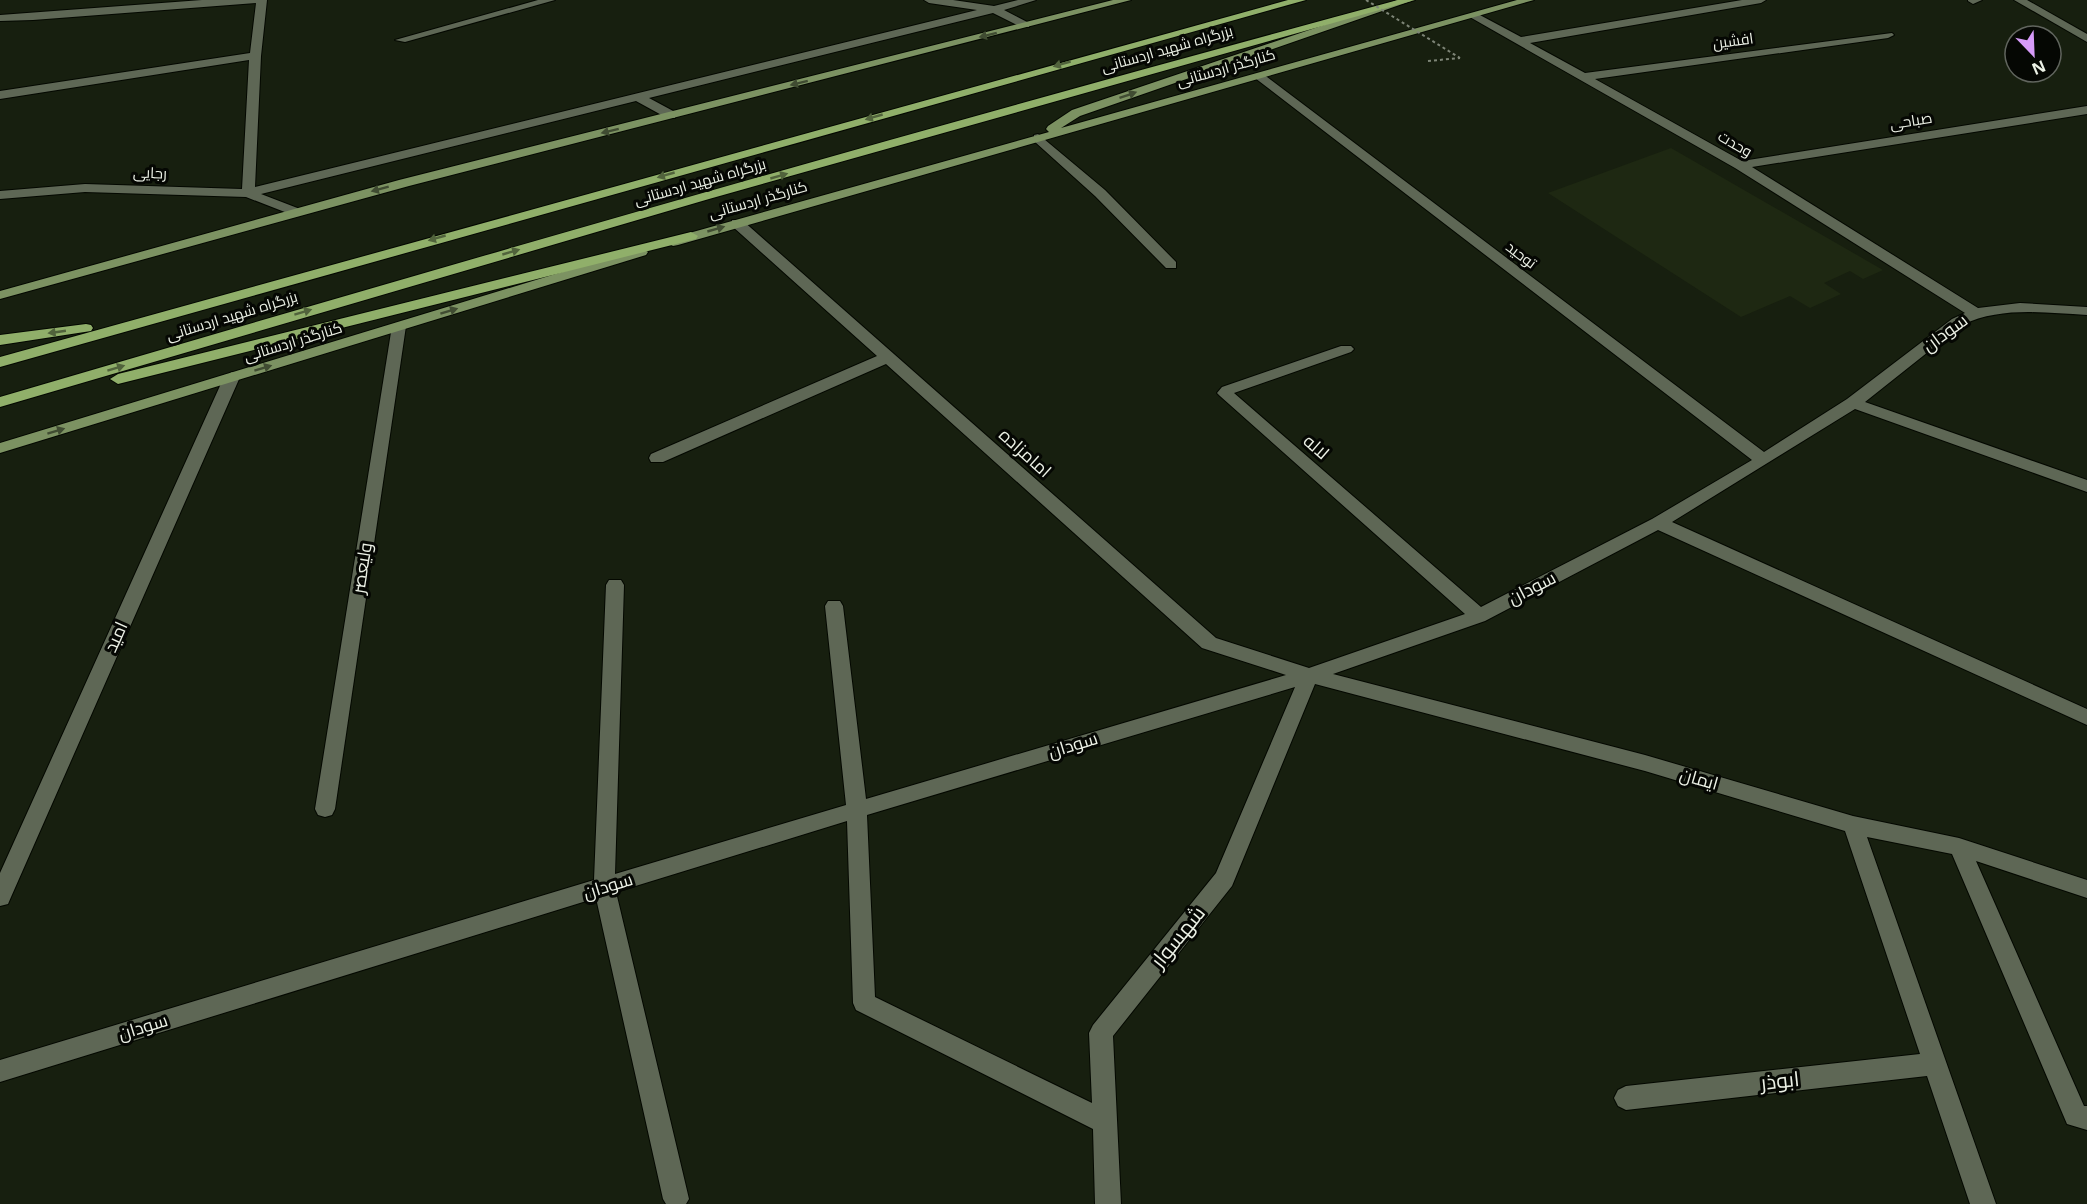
<svg xmlns="http://www.w3.org/2000/svg" width="2087" height="1204" font-family="'Noto Sans',Cairo,sans-serif">
<rect width="100%" height="100%" fill="#171f0f"/>
<!-- built -->
<path fill="#1e2812" d="M1671,148L1883,270L1863,279L1850,271L1824,283L1841,294L1810,308L1790,296L1741,317L1548,193Z"/>
<g fill="none" stroke-linecap="round" stroke-linejoin="round">
<!-- minor casing -->
<g stroke="#040800" stroke-width="2">
<g id="minor">
<path d="M202,0H267L261,56L255,187L977,10L929,3L924,0H953L994,6L1018,0H1036L1004,10L1029,23V27H1021L993,13L649,98L675,112V118H667L636,101L261,194L300,209L302,212L295,216L246,197L85,192L0,199V191L85,184L242,189L249,60L0,99V91L250,53L256,3L33,20L0,21V15Z"/>
<path d="M538,0H555L405,42L395,40Z"/>
<path d="M1742,0H1766L1761,3L1530,43L1585,73L1892,33L1894,35L1888,38L1595,79L1742,161L2087,106V114L1752,167L1978,308L2020,303L2087,307V315C2044,313 2002,306 1962,325L1865,402L2087,480V492L1855,409L1672,522L2087,709V725L1658,530L1485,621L1333,674L1645,755L1853,816L1959,838L2087,880V898L1976,861L2084,1106H2087V1130L2067,1124L1952,854L1867,837L1996,1204H1970L1927,1076L1626,1110L1618,1106L1614,1098L1618,1090L1626,1086L1920,1054L1845,831L1645,771L1315,684L1232,886L1113,1036L1121,1204H1095L1093,1129L856,1010L853,1003L847,821L616,892L689,1199L686,1204H666L663,1199L596,898L0,1082V1060L594,880L606,585L609,580H621L624,585L615,874L846,805L825,606L828,601H840L843,606L866,799L1286,675L1202,648L886,364L663,462H651L649,458L651,454L877,356L732,226V220H742L1216,638L1309,668L1465,614L1220,396L1217,393L1222,387L1341,346H1351L1354,349L1351,352L1234,393L1481,607L1652,519L1752,460L1255,78V74H1263L1764,452L1847,399L1952,319L1965,313L1735,168L1468,16L1478,14L1521,37ZM1295,687L1216,873L1093,1025L1089,1033L1092,1103L875,997L867,815Z"/>
<path d="M1982,0L1973,4L1968,1V0Z"/>
<path d="M2014,0H2027L2087,34V42Z"/>
<path d="M1038,134L1105,190L1176,262V268H1166L1095,196L1034,141V135Z"/>
<path d="M399,322L406,326L335,809L332,815L325,817L318,815L315,809L392,326Z"/>
<path d="M232,372L240,377L11,897L8,904L0,906V873L224,377Z"/>
</g>
</g>
<!-- major casing -->
<g stroke="#040800" stroke-width="2">
<g id="major">
<path d="M1113,0H1131L409,186L0,299V291L399,180Z"/>
<path d="M1398,0L1411,1L1080,116L1061,128L1517,0H1534L678,245L673,246L666,242L668,239L1049,132L1046,129L1048,126L1072,110Z"/>
<path d="M641,248L648,252L646,255L0,453V443Z"/>
</g>
</g>
<!-- highway casing -->
<g stroke="#040800" stroke-width="2">
<g id="highway">
<path d="M1288,0H1306L0,367V357Z"/>
<path d="M1398,0H1415L709,199L0,407V397C465,260 930,126 1398,0Z"/>
<path d="M691,232L698,236L696,239L118,384L110,379L118,374Z"/>
<path d="M86,324L91,325L93,328L91,331L0,345V335Z"/>
</g>
</g>
<!-- path -->
<path stroke="#7e8577" stroke-width="2" stroke-dasharray="3 3" stroke-linecap="butt" d="M1428,61L1460,58"/>
<!-- minor -->
<use href="#minor" fill="#5e6755" fill-rule="evenodd"/>
<!-- major -->
<use href="#major" fill="#7c9262" fill-rule="evenodd"/>
<!-- highway -->
<use href="#highway" fill="#90af6a" fill-rule="evenodd"/>
<!-- path-bridge -->
<path stroke="#7e8577" stroke-width="2" stroke-dasharray="3 3" stroke-linecap="butt" d="M1366,0L1460,58"/>
</g>
<!-- one-way arrows -->
<defs><path id="oneway-solid" d="M-6-.8H1V-3.2L6.5 0L1 3.2V.8H-6Z" transform="scale(1.5)"/></defs>
<g fill="#404c32">
<use href="#oneway-solid" transform="translate(988 35) rotate(166)"/>
<use href="#oneway-solid" transform="translate(799 83) rotate(166)"/>
<use href="#oneway-solid" transform="translate(1128 95) rotate(-19)"/>
<use href="#oneway-solid" transform="translate(610 131) rotate(166)"/>
<use href="#oneway-solid" transform="translate(380 189) rotate(165)"/>
<use href="#oneway-solid" transform="translate(716 229) rotate(-16)"/>
<use href="#oneway-solid" transform="translate(449 311) rotate(-17)"/>
<use href="#oneway-solid" transform="translate(263 368) rotate(-17)"/>
<use href="#oneway-solid" transform="translate(56 431) rotate(-17)"/>
</g>
<g fill="#51633c">
<use href="#oneway-solid" transform="translate(1062 64) rotate(164)"/>
<use href="#oneway-solid" transform="translate(874 117) rotate(164)"/>
<use href="#oneway-solid" transform="translate(666 175) rotate(164)"/>
<use href="#oneway-solid" transform="translate(779 176) rotate(-16)"/>
<use href="#oneway-solid" transform="translate(437 238) rotate(164)"/>
<use href="#oneway-solid" transform="translate(511 252) rotate(-16)"/>
<use href="#oneway-solid" transform="translate(303 312) rotate(-17)"/>
<use href="#oneway-solid" transform="translate(57 332) rotate(172)"/>
<use href="#oneway-solid" transform="translate(116 368) rotate(-17)"/>
</g>
<g text-anchor="middle" stroke-width="6" stroke-linejoin="round" paint-order="stroke">
<!-- far-street labels -->
<g font-size="15" fill="#ecf1e6" stroke="#050703">
<text transform="translate(1733 41) rotate(-8)" y="5">افشین</text>
<text transform="translate(1167 49) rotate(-16)" y="5">بزرگراه شهید اردستانی</text>
<text transform="translate(1226 68) rotate(-16)" y="5">کنارگذر اردستانی</text>
<text transform="translate(1911 121) rotate(-9)" y="5">صباحی</text>
<text transform="translate(1735 144) rotate(30)" y="5">وحدت</text>
<text transform="translate(150 173) rotate(2)" y="5">رجایی</text>
<text transform="translate(700 182) rotate(-16)" y="5">بزرگراه شهید اردستانی</text>
<text transform="translate(758 200) rotate(-16)" y="5">کنارگذر اردستانی</text>
<text transform="translate(1521 255) rotate(37)" y="5">توحید</text>
<text transform="translate(232 316) rotate(-17)" y="5">بزرگراه شهید اردستانی</text>
<text transform="translate(293 342) rotate(-17)" y="5">کنارگذر اردستانی</text>
</g>
<!-- street labels -->
<g font-size="18" fill="#ecf1e6" stroke="#050703">
<text transform="translate(1945 333) rotate(-36)" y="6">سودان</text>
<text transform="translate(1316 447) rotate(41)" y="6">لاله</text>
<text transform="translate(1025 453) rotate(42)" y="6">امامزاده</text>
<text transform="translate(362 568) rotate(-81)" y="6">ولیعصر</text>
<text transform="translate(1532 588) rotate(-27)" y="6">سودان</text>
<text transform="translate(116 637) rotate(-66)" y="6">امید</text>
<text transform="translate(1073 745) rotate(-17)" y="6">سودان</text>
<text transform="translate(1699 779) rotate(16)" y="6">ایمان</text>
<text transform="translate(608 886) rotate(-17)" y="6">سودان</text>
<text transform="translate(143 1027) rotate(-17)" y="6">سودان</text>
</g>
<!-- near-street labels -->
<g font-size="21" fill="#ecf1e6" stroke="#050703">
<text transform="translate(1178 937) rotate(-51)" y="7">شهسوار</text>
<text transform="translate(1780 1081) rotate(-6)" y="7">ابوذر</text>
</g>
</g>
<!-- north arrow -->
<g transform="translate(2033 54) rotate(157)"><circle r="28" fill="#050703" stroke="#61655e" stroke-width="1.5"/>
<path d="M0-4.5L10 22L0 15L-10 22Z" fill="#d79bf9"/>
<text y="-9" font-size="16" font-weight="bold" text-anchor="middle" fill="#ecf1e6">N</text>
</g>
</svg>
